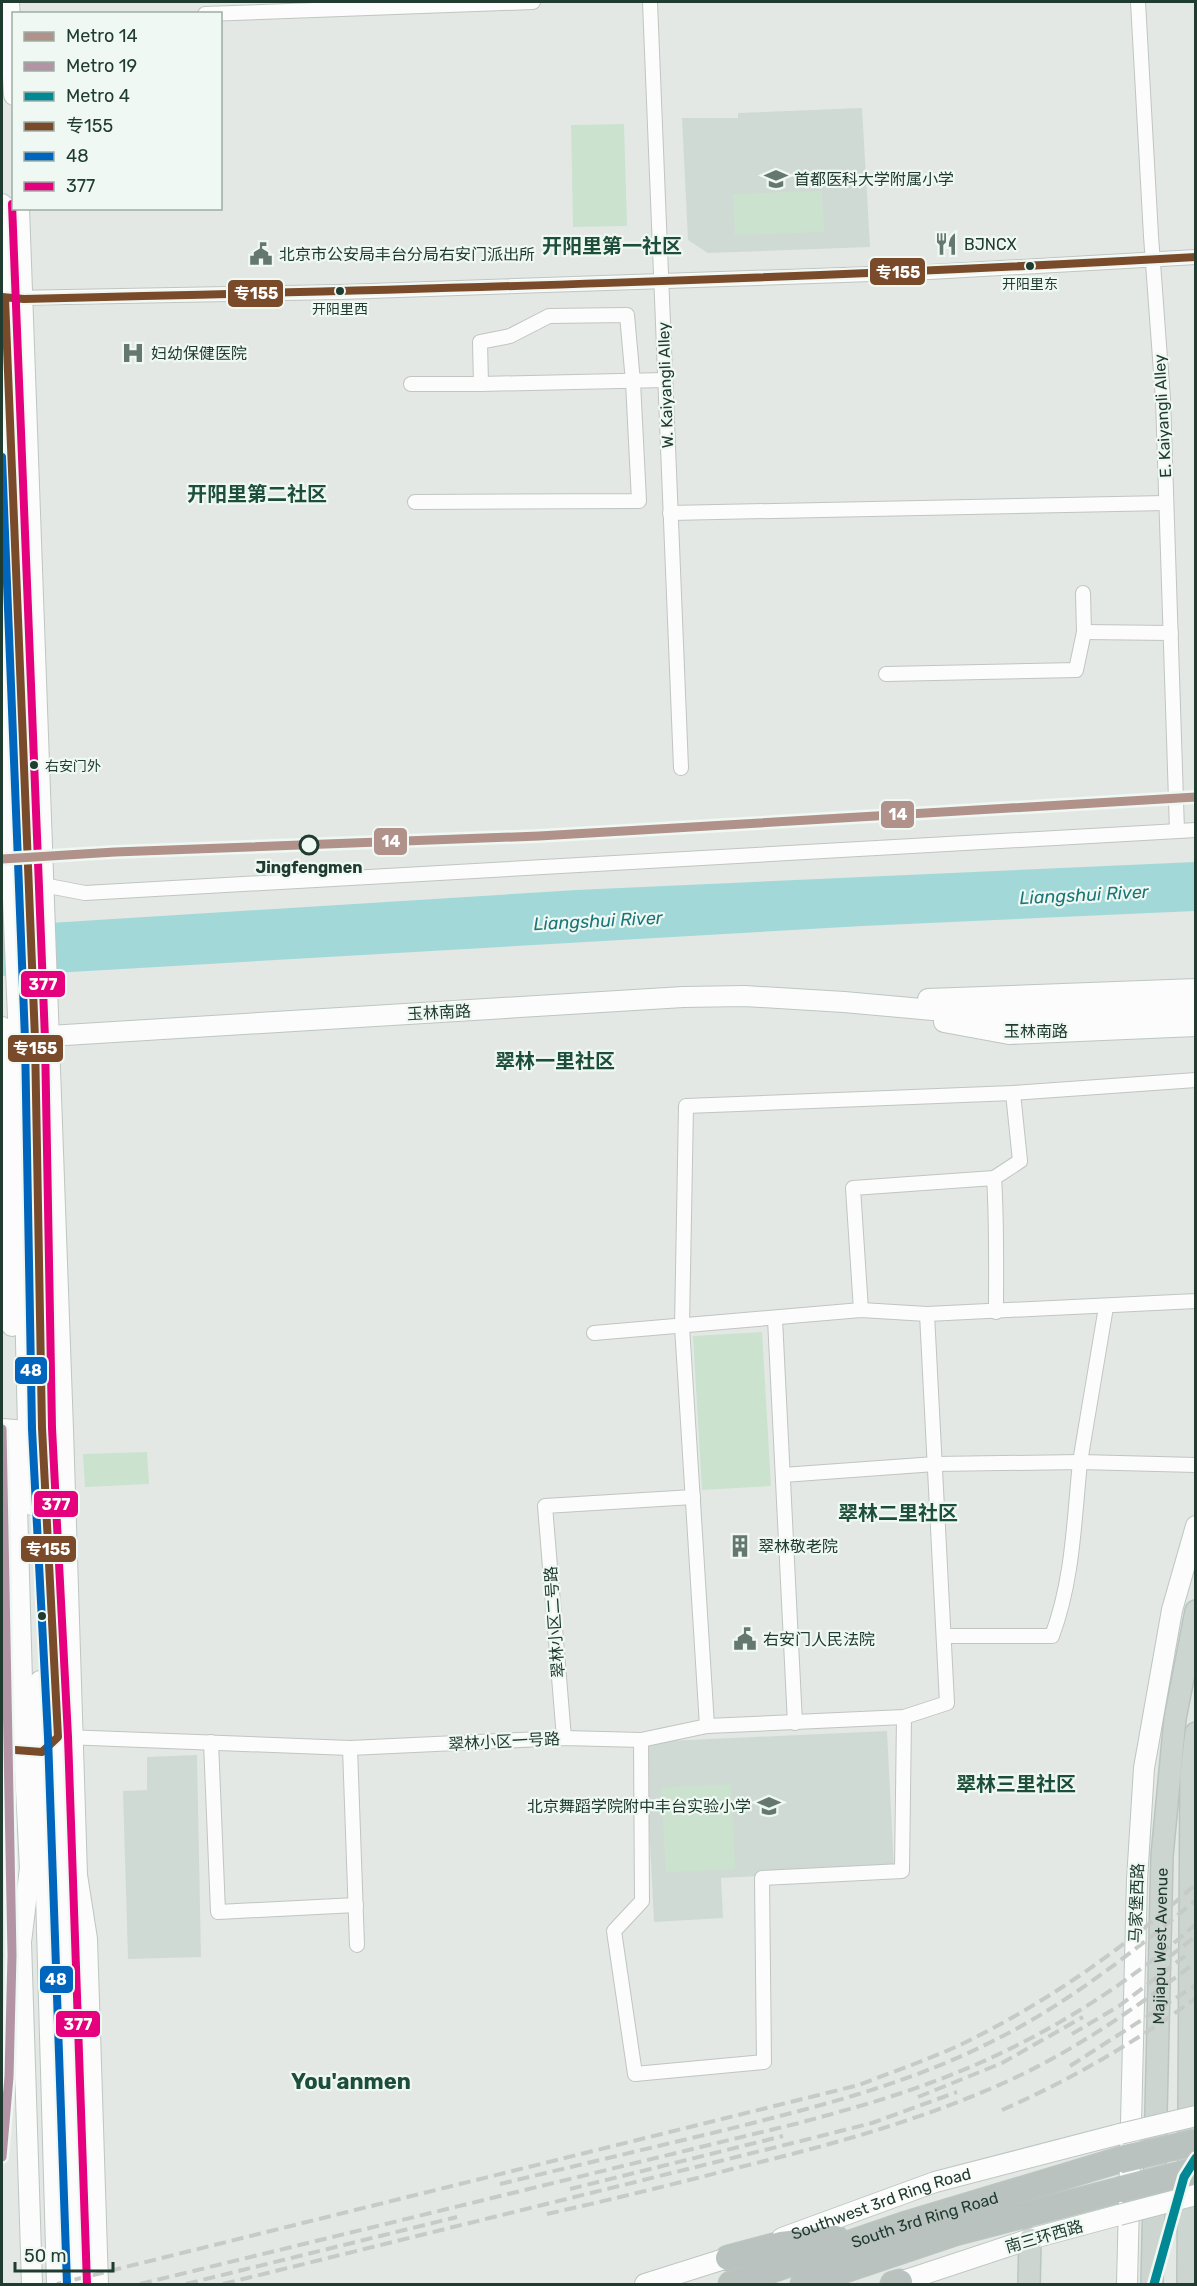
<svg xmlns="http://www.w3.org/2000/svg" width="1197" height="2286" font-family="Rubik,'Noto Sans SC',sans-serif">
<rect width="100%" height="100%" fill="#e3e8e5"/>
<!-- built -->
<g fill="#d0dad4">
<path d="M862,108L870,247L708,253L688,240L682,118H738V113Z"/>
<path d="M887,1731L894,1869L721,1878L723,1918L654,1922L645,1742Z"/>
<path d="M197,1755L201,1957L128,1959L123,1791L147,1790V1757Z"/>
</g>
<!-- green -->
<g fill="#cbe2ce">
<path d="M624,124L627,226L573,227L571,125Z"/>
<path d="M822,191L824,232L735,235L733,194Z"/>
<path d="M762,1332L771,1486L702,1490L693,1336Z"/>
<path d="M147,1452L149,1484L85,1487L83,1454Z"/>
<path d="M731,1784L735,1869L666,1872L661,1788Z"/>
</g>
<!-- water -->
<path fill="#a2d9d8" d="M1195,862V911L863,926L2,976V926L576,890Z"/>
<g fill="none" stroke-linecap="round" stroke-linejoin="round">
<!-- street casing -->
<g stroke="#c0c5c2" stroke-width="16">
<g id="street">
<path d="M650,2L681,768"/>
<path d="M1138,2L1151,236L1163,399L1177,831"/>
<path d="M205,14L533,2"/>
<path d="M14,298L340,292L930,272L1196,257"/>
<path d="M411,384H481L480,342L510,336L549,316L627,315L633,382L639,501L415,502"/>
<path d="M481,384L665,380"/>
<path d="M670,513L1166,503"/>
<path d="M1084,632L1171,633"/>
<path d="M886,674L1076,670L1084,632L1083,593"/>
<path d="M43,885L85,893L1196,830"/>
<path d="M994,1178C997,1222 996,1267 996,1312"/>
<path d="M1106,1307L1080,1462L1196,1465"/>
<path d="M861,1310L853,1188L994,1178L1020,1161L1013,1093"/>
<path d="M775,1319L795,1723"/>
<path d="M594,1333L861,1310L927,1314L1196,1301"/>
<path d="M2,1426L28,1428"/>
<path d="M783,1475L935,1464L1080,1462C1074,1521 1073,1580 1052,1636H944"/>
<path d="M707,1726L682,1326L686,1106L1013,1093L1196,1080"/>
<path d="M65,1737L350,1748L564,1738L641,1740L707,1726L904,1717L947,1703L927,1314"/>
<path d="M564,1738L545,1506L693,1497"/>
<path d="M641,1740L642,1901L614,1931L635,2074L764,2062L762,1878L902,1871L904,1717"/>
<path d="M211,1742L218,1912L356,1905"/>
<path d="M350,1748L357,1945"/>
</g>
</g>
<!-- secondary casing -->
<g stroke="#bec6c2" stroke-width="22">
<g id="secondary">
<path d="M9,2L14,95"/>
<path d="M2,204L35,1039L42,1428L58,1737L77,2284"/>
<path d="M19,208L63,1430L77,1875L87,1939L98,2284"/>
<path d="M2,638L19,1041L28,1428L32,1505"/>
<path d="M928,999L1196,989"/>
<path d="M944,1022L1009,1034L1196,1026"/>
<path d="M2,1027L4,1042L12,1326"/>
<path d="M38,1038L49,1036L683,997L745,996L844,1002L999,1016L1196,1007"/>
<path d="M15,1436L24,1750L30,1868L21,1942L32,2284"/>
<path d="M40,1681L57,2284"/>
<path d="M2,1729L23,1730L35,1733"/>
<path d="M2,1749L37,1751"/>
<path id="s1" d="M782,2238L935,2182L1120,2134"/>
<path d="M645,2284L740,2254"/>
<path d="M894,2284L1030,2239L1119,2215"/>
<path d="M1127,2284L1137,1880L1144,1768L1172,1610L1196,1526"/>
</g>
</g>
<!-- primary casing -->
<g stroke="#bbc5c0" stroke-width="24">
<g id="primary">
<path d="M1029,2284L1030,2239"/>
<path id="s2" d="M1152,2284L1162,1856L1175,1719L1196,1611"/>
<path d="M1188,2284L1191,1773L1196,1733"/>
</g>
</g>
<!-- highway casing -->
<g stroke="#bbc5c0" stroke-width="27">
<g id="highway">
<path d="M728,2258L781,2244L836,2238"/>
<path id="s3" d="M731,2284L903,2225L1119,2160"/>
<path d="M803,2284L955,2233L1119,2190"/>
<path d="M893,2284L900,2282"/>
</g>
</g>
<!-- street -->
<use href="#street" stroke="#fbfcfb" stroke-width="14"/>
<!-- secondary -->
<use href="#secondary" stroke="#fbfcfb" stroke-width="20"/>
<!-- primary -->
<use href="#primary" stroke="#cdd5d1" stroke-width="21"/>
<!-- highway -->
<use href="#highway" stroke="#b9c2bf" stroke-width="24"/>
<!-- rail -->
<g stroke="#c6cac8" stroke-width="4" stroke-dasharray="12 6" stroke-linecap="butt">
<path d="M1169,1957L1196,1936"/>
<path d="M1072,2034L1119,2006L1185,1956"/>
<path d="M1070,2066L1196,1985"/>
<path d="M918,2097L1002,2063L1083,2017"/>
<path d="M1002,2110C1070,2080 1136,2042 1196,1998"/>
<path d="M500,2184C575,2166 650,2148 725,2130C816,2107 906,2085 991,2042C1066,2005 1132,1953 1196,1900"/>
<path d="M570,2189L783,2136"/>
<path d="M547,2214C609,2200 671,2185 732,2169C827,2146 920,2121 1008,2081C1076,2050 1137,2007 1196,1962"/>
<path d="M57,2284L859,2085C897,2070 937,2057 974,2038C1055,1997 1128,1945 1196,1884"/>
<path d="M140,2284L799,2123C843,2111 887,2099 930,2083C1026,2048 1120,1992 1196,1924"/>
<path d="M186,2284L457,2217"/>
<path d="M223,2284L801,2141L872,2123L957,2092"/>
</g>
<!-- secondary-bridge casing -->
<g stroke="#bec6c2" stroke-width="22" stroke-linecap="butt">
<g id="secondary-bridge">
<path d="M1120,2134L1196,2116"/>
<path d="M1119,2215L1196,2195"/>
</g>
</g>
<!-- highway-bridge casing -->
<g stroke="#bbc5c0" stroke-width="27" stroke-linecap="butt">
<g id="highway-bridge">
<path d="M1119,2160L1196,2142"/>
<path d="M1119,2190L1196,2170"/>
</g>
</g>
<!-- secondary-bridge -->
<use href="#secondary-bridge" stroke="#fbfcfb" stroke-width="20"/>
<!-- highway-bridge -->
<use href="#highway-bridge" stroke="#b9c2bf" stroke-width="24"/>
<!-- bus-1 casing -->
<g stroke="#f0f8f3" stroke-width="12">
<g id="bus-1">
<path d="M2,297L24,299C415,290 805,279 1196,257"/>
<path d="M2,1749L42,1752L58,1737L42,1428L35,1039L5,298"/>
</g>
</g>
<!-- bus-2 casing -->
<g stroke="#f0f8f3" stroke-width="12">
<path id="bus-2" d="M2,457L25,1039L32,1429L48,1737L67,2284"/>
</g>
<!-- bus-3 casing -->
<g stroke="#f0f8f3" stroke-width="12">
<path id="bus-3" d="M12,204L45,1039L52,1428L68,1737L87,2284"/>
</g>
<!-- bus-1 -->
<use href="#bus-1" stroke="#7a4b2a" stroke-width="8"/>
<!-- bus-2 -->
<use href="#bus-2" stroke="#0065bd" stroke-width="8"/>
<!-- bus-3 -->
<use href="#bus-3" stroke="#e5007d" stroke-width="8"/>
<!-- metro-1 casing -->
<g stroke="#f0f8f3" stroke-width="14">
<path id="metro-1" d="M2,859L115,852L539,836L1196,797"/>
</g>
<!-- metro-2 casing -->
<g stroke="#f0f8f3" stroke-width="14">
<path id="metro-2" d="M2,1429L12,1955L9,2077L2,2157"/>
</g>
<!-- metro-3 casing -->
<g stroke="#f0f8f3" stroke-width="14">
<path id="metro-3" d="M1154,2284L1184,2177L1196,2158"/>
</g>
<!-- metro-1 -->
<use href="#metro-1" stroke="#b0928a" stroke-width="9"/>
<!-- metro-2 -->
<use href="#metro-2" stroke="#b294a4" stroke-width="9"/>
<!-- metro-3 -->
<use href="#metro-3" stroke="#008994" stroke-width="9"/>
</g>
<!-- icons -->
<defs>
<g id="school-bare" transform="scale(1.8)"><path d="M0-5L7-2L0 1L-7-2ZM-4 1L0 2.5L4 1V4Q0 6-4 4Z" fill="#64786f" stroke="#f0f8f3" stroke-width="2.5" paint-order="stroke"/></g>
<g id="restaurant-bare" transform="scale(1.8)"><path d="M-5-6h1v4h1v-4h1v4h1v-4h1v5L-1.5 .5V6h-2V.5L-5-1ZM5-6V6H3V1.5H1.5Q1.5-4 5-6Z" fill="#64786f" stroke="#f0f8f3" stroke-width="2.5" paint-order="stroke"/></g>
<g id="civic-bare" transform="scale(1.8)"><path d="M-.6-6.5H3V-4.5H.6V-3L4-1V1h2V6H-6V1h2V-1L-.6-3ZM-1.2 2.5V6h2.4V2.5Z" fill="#64786f" stroke="#f0f8f3" stroke-width="2.5" paint-order="stroke"/></g>
<g id="hospital-bare" transform="scale(1.8)"><path d="M-5-5h3v3.5h4V-5h3V5h-3V1.5h-4V5h-3Z" fill="#64786f" stroke="#f0f8f3" stroke-width="2.5" paint-order="stroke"/></g>
<g id="building-bare" transform="scale(1.8)"><path d="M-4-6H4V6H1V3H-1V6H-4ZM-2.5-4.3h1.7v1.8h-1.7ZM.8-4.3h1.7v1.8H.8ZM-2.5-1h1.7V.8h-1.7ZM.8-1h1.7V.8H.8Z" fill="#64786f" stroke="#f0f8f3" stroke-width="2.5" paint-order="stroke"/></g>
</defs>
<g fill-rule="evenodd">
<use href="#school-bare" x="776" y="179"/>
<use href="#restaurant-bare" x="946" y="244"/>
<use href="#civic-bare" x="261" y="254"/>
<use href="#hospital-bare" x="133" y="353"/>
<use href="#building-bare" x="740" y="1546"/>
<use href="#civic-bare" x="745" y="1639"/>
<use href="#school-bare" x="769" y="1806"/>
</g>
<!-- markers -->
<g fill="#203c30" stroke="#f0f8f3" stroke-width="2">
<circle cx="1030" cy="266" r="5"/>
<circle cx="340" cy="291" r="5"/>
<circle cx="34" cy="765" r="5"/>
<circle cx="42" cy="1616" r="5"/>
</g>
<circle fill="#f0f8f3" stroke="#203c30" stroke-width="3" cx="309" cy="845" r="9"/>
<g text-anchor="middle" stroke-width="4.5" stroke-linejoin="round" paint-order="stroke">
<!-- bus labels -->
<g font-size="14" fill="#203c30" stroke="#f0f8f3">
<text x="1030" y="289">开阳里东</text>
<text x="340" y="314">开阳里西</text>
<text x="45" y="771" text-anchor="start">右安门外</text>
</g>
<!-- poi labels -->
<g font-size="16" fill="#203c30" stroke="#f0f8f3" text-anchor="start">
<text x="794" y="185">首都医科大学附属小学</text>
<text x="964" y="250">BJNCX</text>
<text x="279" y="260">北京市公安局丰台分局右安门派出所</text>
<text x="151" y="359">妇幼保健医院</text>
<text x="758" y="1552">翠林敬老院</text>
<text x="763" y="1645">右安门人民法院</text>
<text x="751" y="1812" text-anchor="end">北京舞蹈学院附中丰台实验小学</text>
</g>
<!-- street labels -->
<g font-size="16" fill="#203c30" stroke="#f0f8f3">
<text transform="translate(665 385) rotate(-92)" y="6">W. Kaiyangli Alley</text>
<text transform="translate(1162 416) rotate(-93)" y="6">E. Kaiyangli Alley</text>
<text transform="translate(439 1012) rotate(-3)" y="6">玉林南路</text>
<text x="1036" y="1037">玉林南路</text>
<text transform="translate(554 1622) rotate(-94)" y="6">翠林小区二号路</text>
<text transform="translate(504 1741) rotate(-3)" y="6">翠林小区一号路</text>
<text transform="translate(1136 1903) rotate(-88)" y="6">马家堡西路</text>
<text dy="6" stroke="none"><textPath href="#s2" startOffset="338">Majiapu West Avenue</textPath></text>
<text dy="6" stroke="none"><textPath href="#s1" startOffset="105">Southwest 3rd Ring Road</textPath></text>
<text dy="6" stroke="none"><textPath href="#s3" startOffset="204">South 3rd Ring Road</textPath></text>
<text transform="translate(1044 2236) rotate(-16)" y="6">南三环西路</text>
</g>
<!-- stop labels -->
<g font-size="16" font-weight="bold" fill="#203c30" stroke="#f0f8f3">
<text x="309" y="873">Jingfengmen</text>
</g>
<!-- water labels -->
<g font-size="18" font-style="italic" fill="#197779" stroke="#f0f8f3">
<text transform="translate(1084 895) rotate(-3)" y="6">Liangshui River</text>
<text transform="translate(598 921) rotate(-3)" y="6">Liangshui River</text>
</g>
<!-- quarter labels -->
<g font-size="20" font-weight="bold" fill="#1c4e3a" stroke="#f0f8f3">
<text x="612" y="253">开阳里第一社区</text>
<text x="257" y="501">开阳里第二社区</text>
<text x="555" y="1068">翠林一里社区</text>
<text x="898" y="1520">翠林二里社区</text>
<text x="1016" y="1791">翠林三里社区</text>
</g>
<!-- district labels -->
<g font-size="22" font-weight="bold" fill="#1c4e3a" stroke="#f0f8f3">
<text x="351" y="2089">You'anmen</text>
</g>
</g>
<g stroke="#f0f8f3" stroke-width="2">
<rect x="869" y="257" width="57" height="29" rx="6" fill="#7a4b2a"/>
<rect x="227" y="279" width="57" height="29" rx="6" fill="#7a4b2a"/>
<rect x="880" y="800" width="35" height="29" rx="6" fill="#b0928a"/>
<rect x="373" y="827" width="35" height="29" rx="6" fill="#b0928a"/>
<rect x="20" y="970" width="46" height="28" rx="6" fill="#e5007d"/>
<rect x="7" y="1034" width="57" height="29" rx="6" fill="#7a4b2a"/>
<rect x="14" y="1356" width="34" height="29" rx="6" fill="#0065bd"/>
<rect x="33" y="1490" width="46" height="28" rx="6" fill="#e5007d"/>
<rect x="20" y="1535" width="57" height="28" rx="6" fill="#7a4b2a"/>
<rect x="39" y="1965" width="35" height="29" rx="6" fill="#0065bd"/>
<rect x="55" y="2010" width="46" height="28" rx="6" fill="#e5007d"/>
</g>
<g font-size="16" text-anchor="middle" font-weight="bold" fill="#fff">
<text x="898" y="278">专155</text>
<text x="256" y="299">专155</text>
<text x="898" y="820">14</text>
<text x="391" y="847">14</text>
<text x="43" y="990">377</text>
<text x="35" y="1054">专155</text>
<text x="31" y="1376">48</text>
<text x="56" y="1510">377</text>
<text x="48" y="1555">专155</text>
<text x="56" y="1985">48</text>
<text x="78" y="2030">377</text>
</g>
<!-- border -->
<rect width="1197" height="2286" fill="none" stroke="#203c30" stroke-width="6"/>
<!-- legend -->
<rect x="12" y="12" width="210" height="198" fill="#f0f8f3" stroke="#9dada5" stroke-width="1.5"/>
<rect x="24" y="32" width="30" height="9" fill="#b0928a" stroke="#9dada5" stroke-width="1.5"/>
<text x="66" y="42" font-size="18" fill="#203c30">Metro 14</text>
<rect x="24" y="62" width="30" height="9" fill="#b294a4" stroke="#9dada5" stroke-width="1.5"/>
<text x="66" y="72" font-size="18" fill="#203c30">Metro 19</text>
<rect x="24" y="92" width="30" height="9" fill="#008994" stroke="#9dada5" stroke-width="1.5"/>
<text x="66" y="102" font-size="18" fill="#203c30">Metro 4</text>
<rect x="24" y="122" width="30" height="9" fill="#7a4b2a" stroke="#9dada5" stroke-width="1.5"/>
<text x="66" y="132" font-size="18" fill="#203c30">专155</text>
<rect x="24" y="152" width="30" height="9" fill="#0065bd" stroke="#9dada5" stroke-width="1.5"/>
<text x="66" y="162" font-size="18" fill="#203c30">48</text>
<rect x="24" y="182" width="30" height="9" fill="#e5007d" stroke="#9dada5" stroke-width="1.5"/>
<text x="66" y="192" font-size="18" fill="#203c30">377</text>
<!-- scale -->
<path d="M15 2262v9h98v-9" fill="none" stroke="#203c30" stroke-width="3"/>
<text x="24" y="2262" font-size="18" fill="#203c30" stroke="#f0f8f3" stroke-width="4.5" paint-order="stroke">50 m</text>
</svg>
